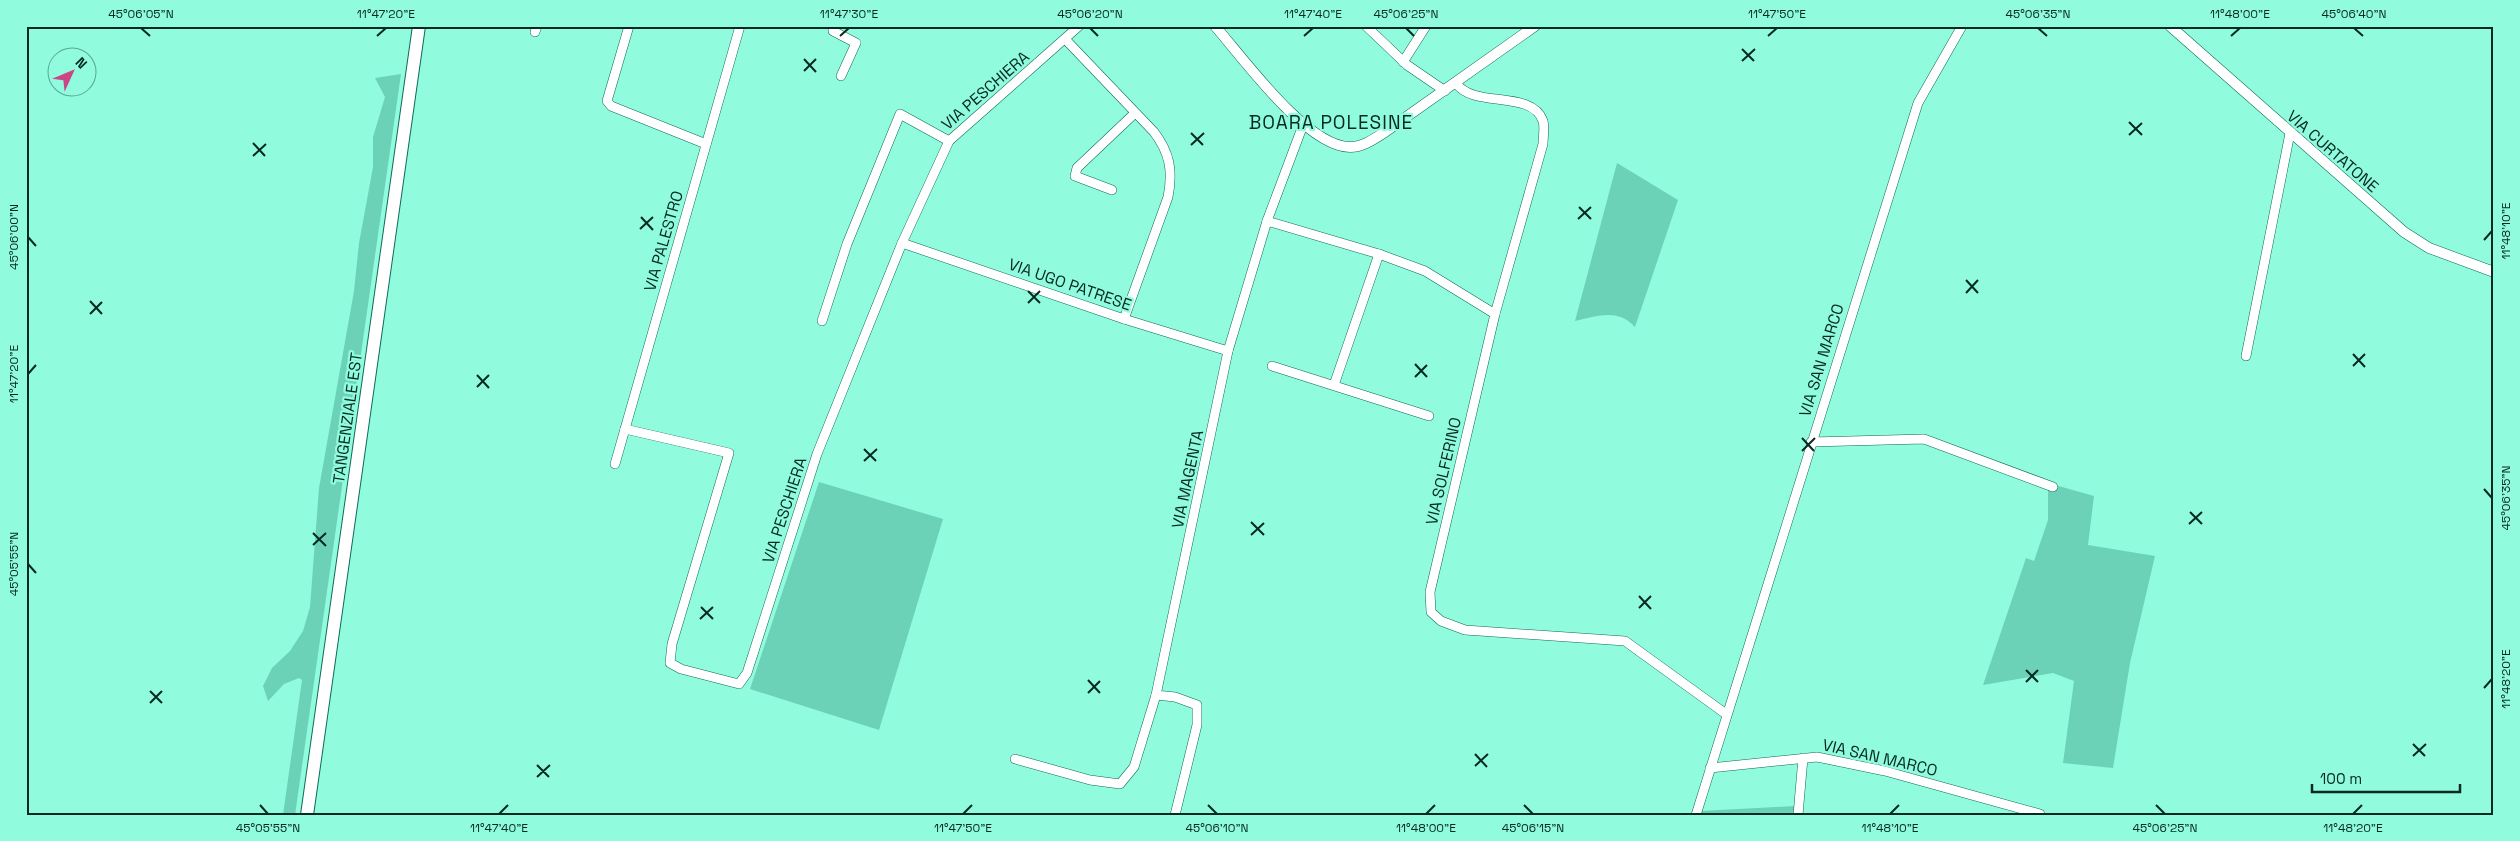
<svg xmlns="http://www.w3.org/2000/svg" width="2520" height="841" font-family="'Space Grotesk',sans-serif">
<rect width="100%" height="100%" fill="#91fbde"/>
<!-- green -->
<g fill="#6cd2b7">
<path d="M401,74L295,815H283L302,680L299,678L284,684L268,701L263,686L272,668L290,651L303,631L310,607L319,488L354,291L359,243L373,167V137L385,97L375,78Z"/>
<path d="M1617,163L1678,200L1635,327C1618,308 1597,316 1575,321Z"/>
<path d="M819,482L943,519L879,730L750,689Z"/>
<path d="M2048,483L2094,496L2088,545L2155,556L2130,663L2113,768L2063,763L2074,681L2053,673L1983,685L2026,558L2034,561L2048,520Z"/>
<path d="M1795,806L1793,815H1699L1701,811Z"/>
</g>
<g fill="none" stroke-linecap="round" stroke-linejoin="round">
<!-- minor casing -->
<g stroke="#0d6b58" stroke-width="10">
<g id="minor">
<path d="M629,26L607,101L611,106L706,144"/>
<path d="M834,26L833,31L856,43L841,76"/>
<path d="M1366,26L1407,65L1445,91"/>
<path d="M535,32L537,26"/>
<path d="M1066,40L1154,132C1170,153 1173,171 1168,197L1124,319"/>
<path d="M1403,62L1426,26"/>
<path d="M1456,83C1473,109 1532,89 1543,121C1545,128 1543,137 1543,144L1495,314L1430,592L1431,612L1441,621L1465,630L1625,641L1726,714"/>
<path d="M1112,190L1075,176L1077,168L1135,113"/>
<path d="M1267,221L1379,254L1425,271L1495,314"/>
<path d="M902,243L1124,319L1228,351"/>
<path d="M822,321L847,244L900,114L949,141"/>
<path d="M2246,356L2290,133"/>
<path d="M1272,366L1429,416"/>
<path d="M1334,385L1379,254"/>
<path d="M625,429L729,453L672,644L670,663L681,669L739,684L747,673L817,454L902,243L949,141L1079,26"/>
<path d="M1811,442L1924,439L2053,487"/>
<path d="M615,464L740,26"/>
<path d="M1015,759L1090,780L1120,784L1134,767L1156,695"/>
<path d="M1710,768L1817,757L1885,771L2040,814"/>
<path d="M1175,815L1197,725V705L1175,697L1156,695L1228,351L1267,221L1303,125"/>
<path d="M1696,815L1918,103L1962,26"/>
<path d="M1798,815L1803,758"/>
</g>
</g>
<!-- tertiary casing -->
<g stroke="#0d6b58" stroke-width="11">
<g id="tertiary">
<path d="M1215,26C1243,58 1307,147 1350,147C1363,147 1374,139 1385,132L1535,26"/>
<path d="M2170,26L2404,232L2429,248L2494,272"/>
</g>
</g>
<!-- primary casing -->
<g stroke="#0d6b58" stroke-width="14">
<path id="primary" d="M307,815L419,26"/>
</g>
<!-- minor -->
<use href="#minor" stroke="#fff" stroke-width="9"/>
<!-- tertiary -->
<use href="#tertiary" stroke="#fff" stroke-width="10"/>
<!-- primary -->
<use href="#primary" stroke="#fff" stroke-width="12"/>
</g>
<!-- ticks -->
<path fill="none" stroke="#062a21" stroke-width="2" d="M141,28L150,36M1090,28L1098,36M1406,28L1414,36M2038,28L2047,36M2354,28L2363,36M377,36L386,28M840,36L849,28M1304,36L1313,28M1768,36L1777,28M2231,36L2240,28M1742,49L1754,61M804,59L816,72M1742,61L1755,49M804,71L816,59M2129,122L2142,135M1191,133L1203,145M2129,135L2142,123M253,143L265,156M1191,145L1204,133M253,156L266,144M1579,207L1591,219M641,217L653,230M1578,219L1591,207M640,229L653,217M28,237L36,246M2484,240L2492,231M1966,280L1978,293M1028,291L1040,303M1966,293L1978,280M90,301L102,314M1028,303L1040,291M90,314L102,302M2353,354L2365,367M1415,364L1427,377M2353,366L2365,354M28,374L36,365M477,375L489,388M1415,377L1427,365M477,387L489,375M1802,438L1814,451M864,449L876,461M1802,451L1815,438M864,461L877,449M2484,489L2492,498M2190,512L2202,524M1251,522L1264,535M2189,524L2202,512M313,533L326,546M1251,535L1264,523M313,545L326,533M28,564L36,573M1639,596L1651,609M701,607L713,619M1639,608L1651,596M700,619L713,607M2026,670L2038,682M1088,680L1100,693M2026,682L2038,670M2484,688L2492,679M150,691L162,703M1088,693L1100,681M150,703L162,691M2413,744L2425,756M1475,754L1487,767M2413,756L2426,744M537,765L549,777M1475,766L1488,754M537,777L550,765M260,805L268,814M1208,805L1217,814M1524,805L1533,814M2156,805L2165,814M499,814L508,805M963,814L972,805M1426,814L1435,805M1890,814L1899,805M2353,814L2362,805"/>
<g text-anchor="middle" stroke-width="4.5" stroke-linejoin="round" paint-order="stroke">
<!-- street labels -->
<g font-size="16" fill="#062a21" stroke="#91fbde">
<text transform="translate(985 90) rotate(-41)" y="6">VIA PESCHIERA</text>
<text transform="translate(2333 151) rotate(41)" y="6">VIA CURTATONE</text>
<text transform="translate(663 241) rotate(-74)" y="6">VIA PALESTRO</text>
<text transform="translate(1070 284) rotate(19)" y="6">VIA UGO PATRESE</text>
<text transform="translate(1821 360) rotate(-73)" y="6">VIA SAN MARCO</text>
<text transform="translate(347 418) rotate(-82)" y="6">TANGENZIALE EST</text>
<text transform="translate(1443 471) rotate(-77)" y="6">VIA SOLFERINO</text>
<text transform="translate(1187 479) rotate(-78)" y="6">VIA MAGENTA</text>
<text transform="translate(784 510) rotate(-72)" y="6">VIA PESCHIERA</text>
<text transform="translate(1880 757) rotate(13)" y="6">VIA SAN MARCO</text>
</g>
<!-- quarter labels -->
<g font-size="19" letter-spacing="1" fill="#062a21" stroke="#91fbde">
<text x="1331" y="129">BOARA POLESINE</text>
</g>
</g>
<!-- border -->
<rect width="2520" height="841" fill="none" stroke="#91fbde" stroke-width="55"/>
<!-- north arrow -->
<g transform="translate(72 72) rotate(46)"><circle r="24" fill="#91fbde" stroke="#59a792"/>
<path d="M0-4L9 19L0 12L-9 19Z" fill="#cc4586"/>
<text y="-8" font-size="14" font-weight="bold" text-anchor="middle" fill="#062a21">N</text>
</g>
<!-- scale -->
<path d="M2312 784v8h148v-8" fill="none" stroke="#062a21" stroke-width="2.5"/>
<text x="2320" y="784" font-size="15" fill="#062a21" stroke="#91fbde" stroke-width="4" paint-order="stroke">100 m</text>
<rect x="28" y="28" width="2464" height="786" fill="none" stroke="#062a21" stroke-width="2"/>
<g font-size="12" text-anchor="middle" fill="#062a21">
<text x="141" y="18">45°06'05"N</text>
<text x="386" y="18">11°47'20"E</text>
<text x="849" y="18">11°47'30"E</text>
<text x="1090" y="18">45°06'20"N</text>
<text x="1313" y="18">11°47'40"E</text>
<text x="1406" y="18">45°06'25"N</text>
<text x="1777" y="18">11°47'50"E</text>
<text x="2038" y="18">45°06'35"N</text>
<text x="2240" y="18">11°48'00"E</text>
<text x="2354" y="18">45°06'40"N</text>
<text transform="translate(2506 231) rotate(-90)" y="4">11°48'10"E</text>
<text transform="translate(14 237) rotate(-90)" y="4">45°06'00"N</text>
<text transform="translate(14 374) rotate(-90)" y="4">11°47'20"E</text>
<text transform="translate(2506 498) rotate(-90)" y="4">45°06'35"N</text>
<text transform="translate(14 564) rotate(-90)" y="4">45°05'55"N</text>
<text transform="translate(2506 679) rotate(-90)" y="4">11°48'20"E</text>
<text x="268" y="832">45°05'55"N</text>
<text x="499" y="832">11°47'40"E</text>
<text x="963" y="832">11°47'50"E</text>
<text x="1217" y="832">45°06'10"N</text>
<text x="1426" y="832">11°48'00"E</text>
<text x="1533" y="832">45°06'15"N</text>
<text x="1890" y="832">11°48'10"E</text>
<text x="2165" y="832">45°06'25"N</text>
<text x="2353" y="832">11°48'20"E</text>
</g>
</svg>
